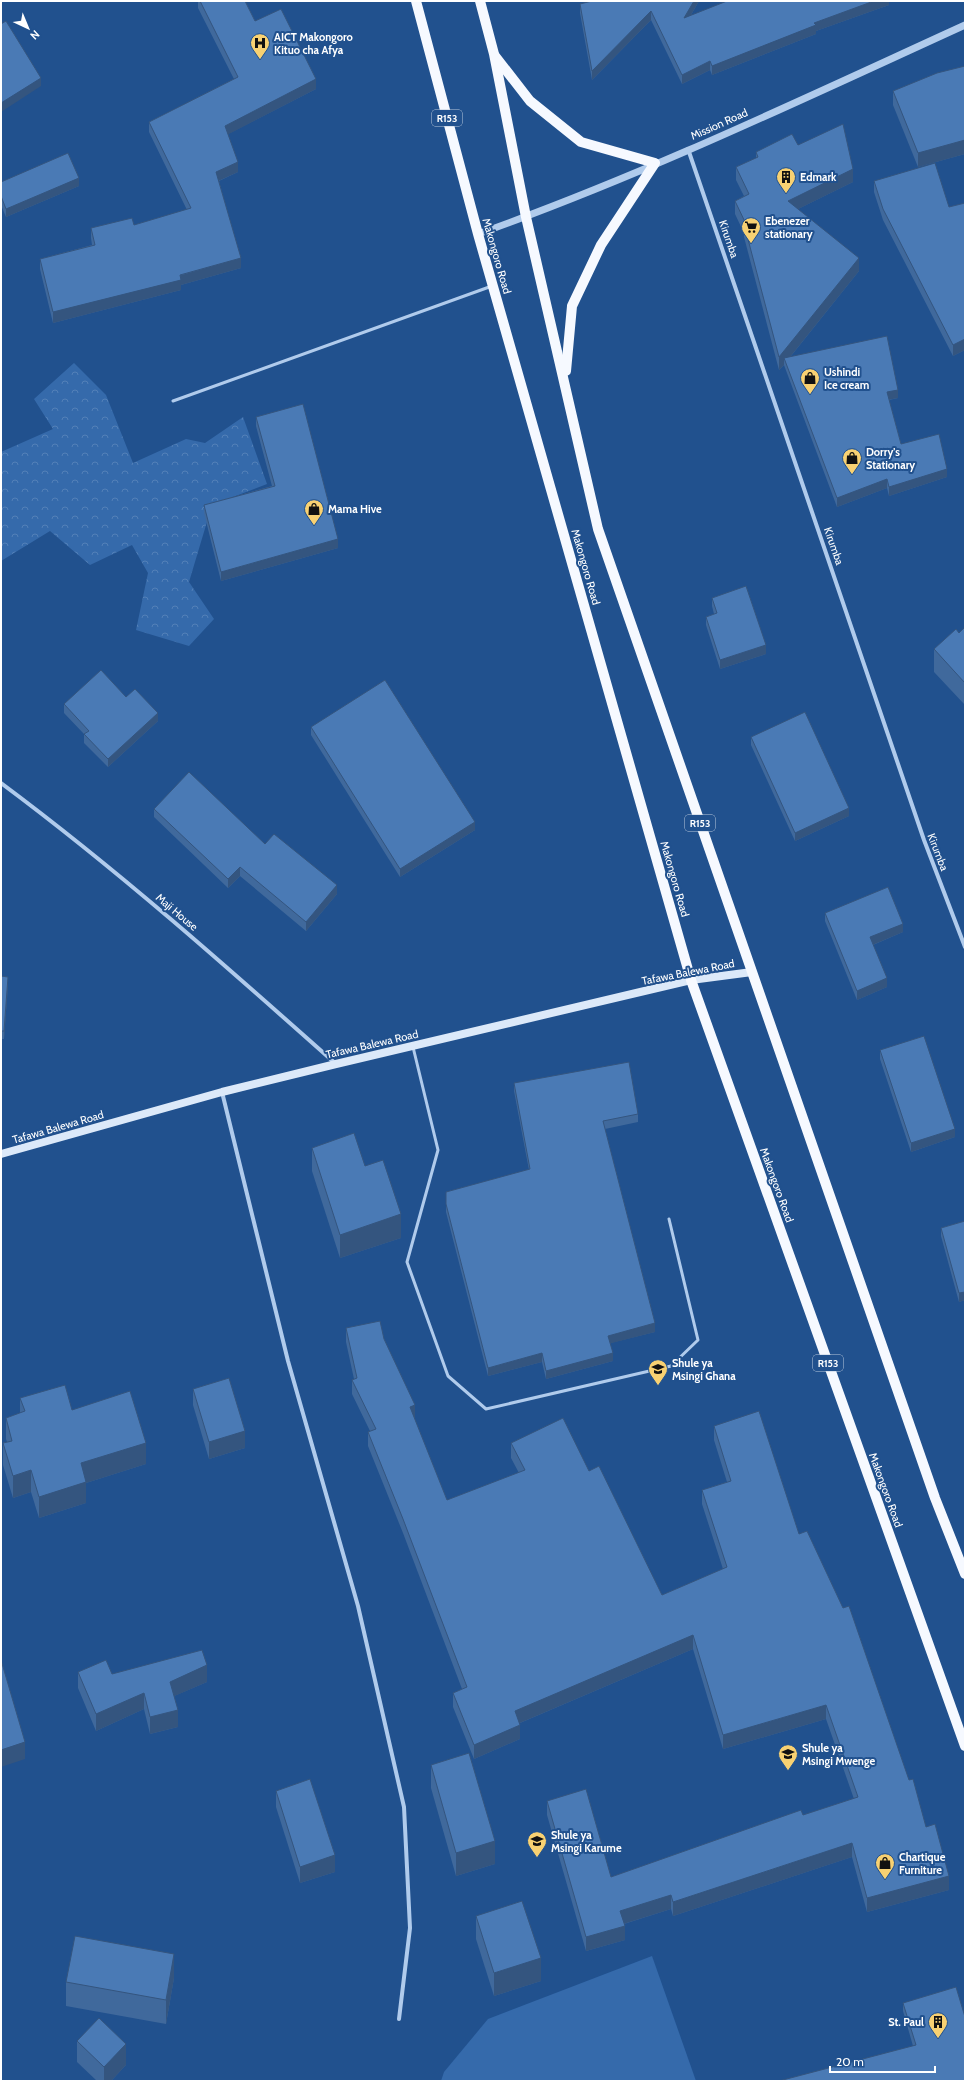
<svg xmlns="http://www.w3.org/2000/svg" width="966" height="2082" font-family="Cabin,sans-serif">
<defs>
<pattern id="forest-crowns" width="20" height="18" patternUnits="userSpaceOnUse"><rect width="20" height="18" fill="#356aab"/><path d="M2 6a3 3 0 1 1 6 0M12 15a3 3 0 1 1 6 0" fill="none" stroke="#5380b8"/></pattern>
</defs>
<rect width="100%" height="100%" fill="#21518e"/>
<!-- forest -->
<path fill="url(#forest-crowns)" d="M74,363L106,395L133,463L186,439L205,443L243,417L267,484L212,505L189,582L214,619L189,646L136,630L148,573L132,545L90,565L50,531L1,561V452L53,429L34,399Z"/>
<!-- pitch -->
<path fill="#356aab" d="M652,1956L696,2081H441L444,2072L488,2019Z"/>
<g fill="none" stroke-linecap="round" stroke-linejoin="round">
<!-- service -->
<g stroke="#b0cbec" stroke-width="3">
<path d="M173,401L492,286"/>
<path d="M413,1047L438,1150L407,1262L448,1376L486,1409L671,1366L698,1340L669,1219"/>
</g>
<!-- minor -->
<g stroke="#b0cbec" stroke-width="4">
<path d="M688,149L924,840L965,947"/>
<path d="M1,783C118,870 227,967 336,1064"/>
<path d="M222,1092L288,1361L358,1606L404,1807L410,1928L399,2019"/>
</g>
<!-- tertiary -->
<path stroke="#b0cbec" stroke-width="7" d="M478,234C644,175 805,98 965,25"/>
<!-- secondary -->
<path stroke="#dce9f9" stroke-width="8" d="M1,1154L222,1092L336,1064L691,980L752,972"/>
<!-- primary -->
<g stroke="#f6f9ff" stroke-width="10">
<path d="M416,1L478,234L691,980L965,1746"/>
<path d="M480,1L494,54L526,217L598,529L935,1498L965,1574"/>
<path d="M495,56L530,101L581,142L655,163L601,245L572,306L566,371"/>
</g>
</g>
<!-- wall -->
<g fill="#40699c">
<path d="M198,1H245L255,21L316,89L228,134L238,172L219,181L241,268L181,285V290L53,323L40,269V259L92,245L91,238V228L134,225L187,210L149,132V122L234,79L198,8Z"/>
<path d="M592,1H699L691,15L889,1V5L816,31V34L712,75L710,70L682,84L651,20L592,80L580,13V4Z"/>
<path d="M965,66V154L918,167L893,105V91Z"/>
<path d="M798,145L853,182L798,209L859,271L791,356L898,398L889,400L901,444L947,477L889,496L887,488L837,507L784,365L779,370L744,237V233L735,214V201L744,196L736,180V167L756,158V152Z"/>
<path d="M874,181L949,207L965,203V350L953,356L883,220L874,192Z"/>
<path d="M1,182L79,186L6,217L1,205Z"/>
<path d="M256,417L338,548L221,581L204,513V505L272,486L256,426Z"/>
<path d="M712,598L766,654L720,669L706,625V617L714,614L712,606Z"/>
<path d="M965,627V705L934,672V649L959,633Z"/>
<path d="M126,697L158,721L108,767L84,743V734L64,713V704Z"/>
<path d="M311,727L475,830L400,877L311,735Z"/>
<path d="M751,737L849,816L795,841L751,745Z"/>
<path d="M154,809L265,844L337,894L306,931L240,876L228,888L154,817Z"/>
<path d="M825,913L903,932L873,945L887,987L857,1000L825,921Z"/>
<path d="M1,976L8,985L4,1039H1Z"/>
<path d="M880,1050L955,1137L911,1152L880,1059Z"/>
<path d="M514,1083L638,1114V1122L605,1129L655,1332L610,1343L613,1361L546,1379L542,1362L488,1376L446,1212V1192L529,1170L514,1091Z"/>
<path d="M312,1148L365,1166L401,1238L340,1258L312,1171Z"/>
<path d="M965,1221V1300L959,1302L941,1236V1228Z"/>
<path d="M346,1328L384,1339L415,1419H414L447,1500L519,1473L511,1458V1443L589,1471L662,1595L723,1569L702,1504V1490L727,1482L714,1440V1426L799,1534L909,1780L949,1890L867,1912L852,1857L673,1916L671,1909L624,1924L625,1940L586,1951L547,1815V1801L611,1877L854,1799L826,1719L723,1749L693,1649L520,1723V1739L474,1759L453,1707V1693L462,1689L403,1533L368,1446V1432L370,1431L352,1394V1380L354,1379L346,1342Z"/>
<path d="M193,1389L245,1448L209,1459L193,1405Z"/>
<path d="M20,1398L72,1410L146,1464L86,1483V1503L39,1518L31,1492L13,1498L3,1465V1443L7,1442L6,1439V1418L20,1413Z"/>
<path d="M78,1672L112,1674L207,1682L174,1696L178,1727L150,1734L144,1709L96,1731L78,1688Z"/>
<path d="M431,1765L495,1864L456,1876L431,1788Z"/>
<path d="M276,1791L335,1872L300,1883L276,1807Z"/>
<path d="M476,1916L541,1981L494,1996L476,1939Z"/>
<path d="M174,1978L166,2024L66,2006V1982Z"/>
<path d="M903,2003L965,2081L913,2046L903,2011Z"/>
<path d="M77,2041L126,2065L111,2081H97L77,2062Z"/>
</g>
<!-- shaded-wall -->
<g fill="#34557f">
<path d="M694,1H699L684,27V18Z"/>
<path d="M874,1H889V5L816,31V34L712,75V66L814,23Z"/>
<path d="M651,11V20L592,80V71Z"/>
<path d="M710,61V70L682,84V75Z"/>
<path d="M41,78V86L1,112V103Z"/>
<path d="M316,79V89L225,136V126Z"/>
<path d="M965,140V154L918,167V153Z"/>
<path d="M238,162V172L216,182V172Z"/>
<path d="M853,169V182L788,214V201Z"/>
<path d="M79,178V186L6,217V209Z"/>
<path d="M241,258V268L181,285V290L53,323V312Z"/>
<path d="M859,258V271L786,362L784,358V365L779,370V357Z"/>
<path d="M965,339V350L953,356V345Z"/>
<path d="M898,390V398L887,400V392Z"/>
<path d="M947,469V477L889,496V487Z"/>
<path d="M887,479V488L837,507V498Z"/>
<path d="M338,539V548L221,581V572Z"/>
<path d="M766,645V654L720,669V660Z"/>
<path d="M158,713V721L108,767V759Z"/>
<path d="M849,808V816L795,841V833Z"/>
<path d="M475,822V830L400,877V869Z"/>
<path d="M240,867V876L228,888V879Z"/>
<path d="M337,885V894L306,931V922Z"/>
<path d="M903,924V932L870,946V937Z"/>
<path d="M8,977V985L4,1039V1031Z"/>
<path d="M887,978V987L857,1000V991Z"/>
<path d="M955,1129V1137L911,1152V1143Z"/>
<path d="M401,1214V1238L340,1258V1235Z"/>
<path d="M965,1292V1300L959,1302V1293Z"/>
<path d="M655,1323V1332L608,1344V1336Z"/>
<path d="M542,1353V1362L488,1376V1368Z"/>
<path d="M613,1353V1361L546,1379V1371Z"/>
<path d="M415,1405V1419L410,1421V1407Z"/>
<path d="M245,1431V1448L209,1459V1442Z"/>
<path d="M146,1443V1464L86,1483V1503L39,1518V1497L81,1463Z"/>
<path d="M31,1470V1492L13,1498V1476Z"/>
<path d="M693,1635V1649L515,1725V1711Z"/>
<path d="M207,1665V1682L170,1698V1682Z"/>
<path d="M144,1693V1709L96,1731V1714Z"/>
<path d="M826,1705V1719L723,1749V1735Z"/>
<path d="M178,1710V1727L150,1734V1717Z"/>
<path d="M520,1725V1739L474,1759V1745Z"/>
<path d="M25,1742V1759L1,1767V1750Z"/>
<path d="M495,1841V1864L456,1876V1853Z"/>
<path d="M852,1843V1857L673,1916V1902Z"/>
<path d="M335,1855V1872L300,1883V1867Z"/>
<path d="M949,1876V1890L867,1912V1898Z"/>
<path d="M671,1895V1909L620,1925V1911Z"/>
<path d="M625,1926V1940L586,1951V1937Z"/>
<path d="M174,1954V1978L166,2024V2000Z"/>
<path d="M541,1958V1981L494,1996V1973Z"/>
<path d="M126,2044V2065L111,2081H104V2067Z"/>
</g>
<!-- building -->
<g fill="#4a7ab5" stroke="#34557f">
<path d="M200,1H245L255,21L281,9L316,79L225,126L238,162L216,172L241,258L180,275L181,280L53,312L40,259L95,245L91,228L132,218L134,225L191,208L149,122L238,77Z"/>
<path d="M592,1H694L684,18L727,1H874L814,23L816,25L712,66L710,61L682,75L651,11L592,71L580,4Z"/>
<path d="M6,21L41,78L1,103V24Z"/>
<path d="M965,66V140L918,153L893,91L937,73Z"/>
<path d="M843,124L853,169L788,201L859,258L779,357L744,224H746L735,201L749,194L736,167L758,157L756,152L792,134L798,145Z"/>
<path d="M68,153L79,178L6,209L1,196V182Z"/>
<path d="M935,163L949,207L965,203V339L953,345L883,209L874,181Z"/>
<path d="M887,336L898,390L887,392L901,444L939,434L947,469L889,487L887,479L837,498L784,358Z"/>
<path d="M303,404L338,539L221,572L204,505L275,486L256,417Z"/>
<path d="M746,586L766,645L720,660L706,617L717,613L712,598Z"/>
<path d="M965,627V683L934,649L956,629L959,633Z"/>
<path d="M101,670L126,697L135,689L158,713L108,759L84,734L89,731L64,704Z"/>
<path d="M385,680L475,822L400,869L311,727Z"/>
<path d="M805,712L849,808L795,833L751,737Z"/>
<path d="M189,772L265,844L274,834L337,885L306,922L240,867L228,879L154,809Z"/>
<path d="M888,887L903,924L870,937L887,978L857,991L825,913Z"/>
<path d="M1,976L8,977L4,1031H1Z"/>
<path d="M924,1036L955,1129L911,1143L880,1050Z"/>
<path d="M629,1062L638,1114L603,1121L655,1323L608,1336L613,1353L546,1371L542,1353L488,1368L446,1204V1192L530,1169L514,1083Z"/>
<path d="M354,1133L365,1166L383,1160L401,1214L340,1235L312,1148Z"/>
<path d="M965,1221V1292L959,1293L941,1228Z"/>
<path d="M380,1321L384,1339L415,1405L410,1407L447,1500L525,1470L511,1443L563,1418L589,1471L599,1466L662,1595L727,1567L702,1490L731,1481L714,1426L759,1411L799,1534L807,1531L843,1608L849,1606L909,1780L913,1779L926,1827L935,1824L949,1876L867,1898L852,1843L673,1902L671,1895L620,1911L625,1926L586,1937L547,1801L586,1789L611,1877L801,1810L803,1815L858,1797L826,1705L723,1735L693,1635L515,1711L520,1725L474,1745L453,1693L467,1687L403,1519L368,1432L376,1429L352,1380L357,1378L346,1328Z"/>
<path d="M229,1378L245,1431L209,1442L193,1389Z"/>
<path d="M65,1385L72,1410L130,1391L146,1443L81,1463L86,1482L39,1497L31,1470L13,1476L3,1443L12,1441L6,1418L25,1411L20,1398Z"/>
<path d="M202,1650L207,1665L170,1682L178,1710L150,1717L144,1693L96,1714L78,1672L106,1660L112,1674Z"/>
<path d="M1,1660L25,1742L1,1750Z"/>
<path d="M469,1753L495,1841L456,1853L431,1765Z"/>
<path d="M310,1779L335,1855L300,1867L276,1791Z"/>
<path d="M522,1901L541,1958L494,1973L476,1916Z"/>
<path d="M75,1936L174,1954L166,2000L66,1982Z"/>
<path d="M956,1987L965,2017V2081H779L916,2045L903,2003Z"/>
<path d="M99,2018L126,2044L104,2067L77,2041Z"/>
</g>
<!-- icons -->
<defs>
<g id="hospital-pin" transform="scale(1)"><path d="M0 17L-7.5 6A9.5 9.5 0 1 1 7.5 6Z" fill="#f8d172" stroke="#21518e"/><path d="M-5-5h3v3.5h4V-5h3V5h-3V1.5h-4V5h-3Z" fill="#111"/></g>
<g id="building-pin" transform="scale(1)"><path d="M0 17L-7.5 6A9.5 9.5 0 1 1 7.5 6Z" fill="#f8d172" stroke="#21518e"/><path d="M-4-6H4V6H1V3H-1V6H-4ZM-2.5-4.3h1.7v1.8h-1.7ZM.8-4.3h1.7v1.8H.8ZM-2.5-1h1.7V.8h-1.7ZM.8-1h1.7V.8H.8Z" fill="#111"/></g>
<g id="supermarket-pin" transform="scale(1)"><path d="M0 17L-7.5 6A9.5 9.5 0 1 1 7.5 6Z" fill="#f8d172" stroke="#21518e"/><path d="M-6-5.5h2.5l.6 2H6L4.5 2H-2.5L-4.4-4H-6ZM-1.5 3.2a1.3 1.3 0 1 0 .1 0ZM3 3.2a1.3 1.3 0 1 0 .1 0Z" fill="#111"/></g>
<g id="shop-pin" transform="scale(1)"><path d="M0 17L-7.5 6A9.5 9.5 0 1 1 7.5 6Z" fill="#f8d172" stroke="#21518e"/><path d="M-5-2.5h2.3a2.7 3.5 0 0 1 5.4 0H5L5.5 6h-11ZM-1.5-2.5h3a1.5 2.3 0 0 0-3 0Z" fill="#111"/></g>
<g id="school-pin" transform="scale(1)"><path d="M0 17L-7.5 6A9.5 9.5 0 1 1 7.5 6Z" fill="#f8d172" stroke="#21518e"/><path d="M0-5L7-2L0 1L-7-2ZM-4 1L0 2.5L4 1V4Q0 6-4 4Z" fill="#111"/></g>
</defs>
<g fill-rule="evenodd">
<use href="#hospital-pin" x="260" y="43"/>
<use href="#building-pin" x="786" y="177"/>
<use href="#supermarket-pin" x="751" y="227"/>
<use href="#shop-pin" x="810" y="378"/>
<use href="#shop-pin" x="852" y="458"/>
<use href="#shop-pin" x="314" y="509"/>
<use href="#school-pin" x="658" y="1369"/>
<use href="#school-pin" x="788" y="1754"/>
<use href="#school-pin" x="537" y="1841"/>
<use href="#shop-pin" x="885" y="1863"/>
<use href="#building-pin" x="938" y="2022"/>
</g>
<g text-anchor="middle" stroke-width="4" stroke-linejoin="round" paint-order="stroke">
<!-- shield labels -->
<g fill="#21518e" stroke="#bccbdd" stroke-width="1">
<rect x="432" y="110" width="30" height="16" rx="3"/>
<rect x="685" y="815" width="30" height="16" rx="3"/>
<rect x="813" y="1355" width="30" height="16" rx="3"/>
</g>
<g font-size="10" font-weight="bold" fill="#fff">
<text x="447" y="122">R153</text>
<text x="700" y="827">R153</text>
<text x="828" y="1367">R153</text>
</g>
<!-- poi labels -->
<g font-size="11" font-weight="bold" fill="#fff" stroke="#21518e" text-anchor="start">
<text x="274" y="41">AICT Makongoro<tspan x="274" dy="13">Kituo cha Afya</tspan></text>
<text x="800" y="181">Edmark</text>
<text x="765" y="225">Ebenezer<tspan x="765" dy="13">stationary</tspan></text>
<text x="824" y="376">Ushindi<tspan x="824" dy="13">Ice cream</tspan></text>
<text x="866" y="456">Dorry's<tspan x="866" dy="13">Stationary</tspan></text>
<text x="328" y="513">Mama Hive</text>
<text x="672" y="1367">Shule ya<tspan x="672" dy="13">Msingi Ghana</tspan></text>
<text x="802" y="1752">Shule ya<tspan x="802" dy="13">Msingi Mwenge</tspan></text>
<text x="551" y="1839">Shule ya<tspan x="551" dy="13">Msingi Karume</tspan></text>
<text x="899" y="1861">Chartique<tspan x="899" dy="13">Furniture</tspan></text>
<text x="924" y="2026" text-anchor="end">St. Paul</text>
</g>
<!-- street labels -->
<g font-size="11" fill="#fff" stroke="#21518e">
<text transform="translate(719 124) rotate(-24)" y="4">Mission Road</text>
<text transform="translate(729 239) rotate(71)" y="4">Kirumba</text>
<text transform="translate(497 256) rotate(74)" y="4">Makongoro Road</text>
<text transform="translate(834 546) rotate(71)" y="4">Kirumba</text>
<text transform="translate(586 567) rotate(74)" y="4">Makongoro Road</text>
<text transform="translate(938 852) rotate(69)" y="4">Kirumba</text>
<text transform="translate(675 879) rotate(74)" y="4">Makongoro Road</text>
<text transform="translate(177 912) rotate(40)" y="4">Maji House</text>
<text transform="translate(688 972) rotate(-11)" y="4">Tafawa Balewa Road</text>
<text transform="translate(372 1044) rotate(-13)" y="4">Tafawa Balewa Road</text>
<text transform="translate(58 1127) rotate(-16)" y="4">Tafawa Balewa Road</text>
<text transform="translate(777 1185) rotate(70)" y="4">Makongoro Road</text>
<text transform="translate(886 1490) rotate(70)" y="4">Makongoro Road</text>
</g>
</g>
<!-- border -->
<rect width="966" height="2082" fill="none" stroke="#ffffff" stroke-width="4"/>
<!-- north arrow -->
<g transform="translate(28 28) rotate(136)" stroke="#21518e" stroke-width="3" paint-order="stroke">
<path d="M0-3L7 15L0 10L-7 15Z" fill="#ffffff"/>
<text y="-6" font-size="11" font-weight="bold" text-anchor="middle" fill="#ffffff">N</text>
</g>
<!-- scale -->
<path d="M830 2066v6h105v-6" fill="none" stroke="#ffffff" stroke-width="2"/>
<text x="836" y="2066" font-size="12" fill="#ffffff" stroke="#21518e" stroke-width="3" paint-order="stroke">20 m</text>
</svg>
